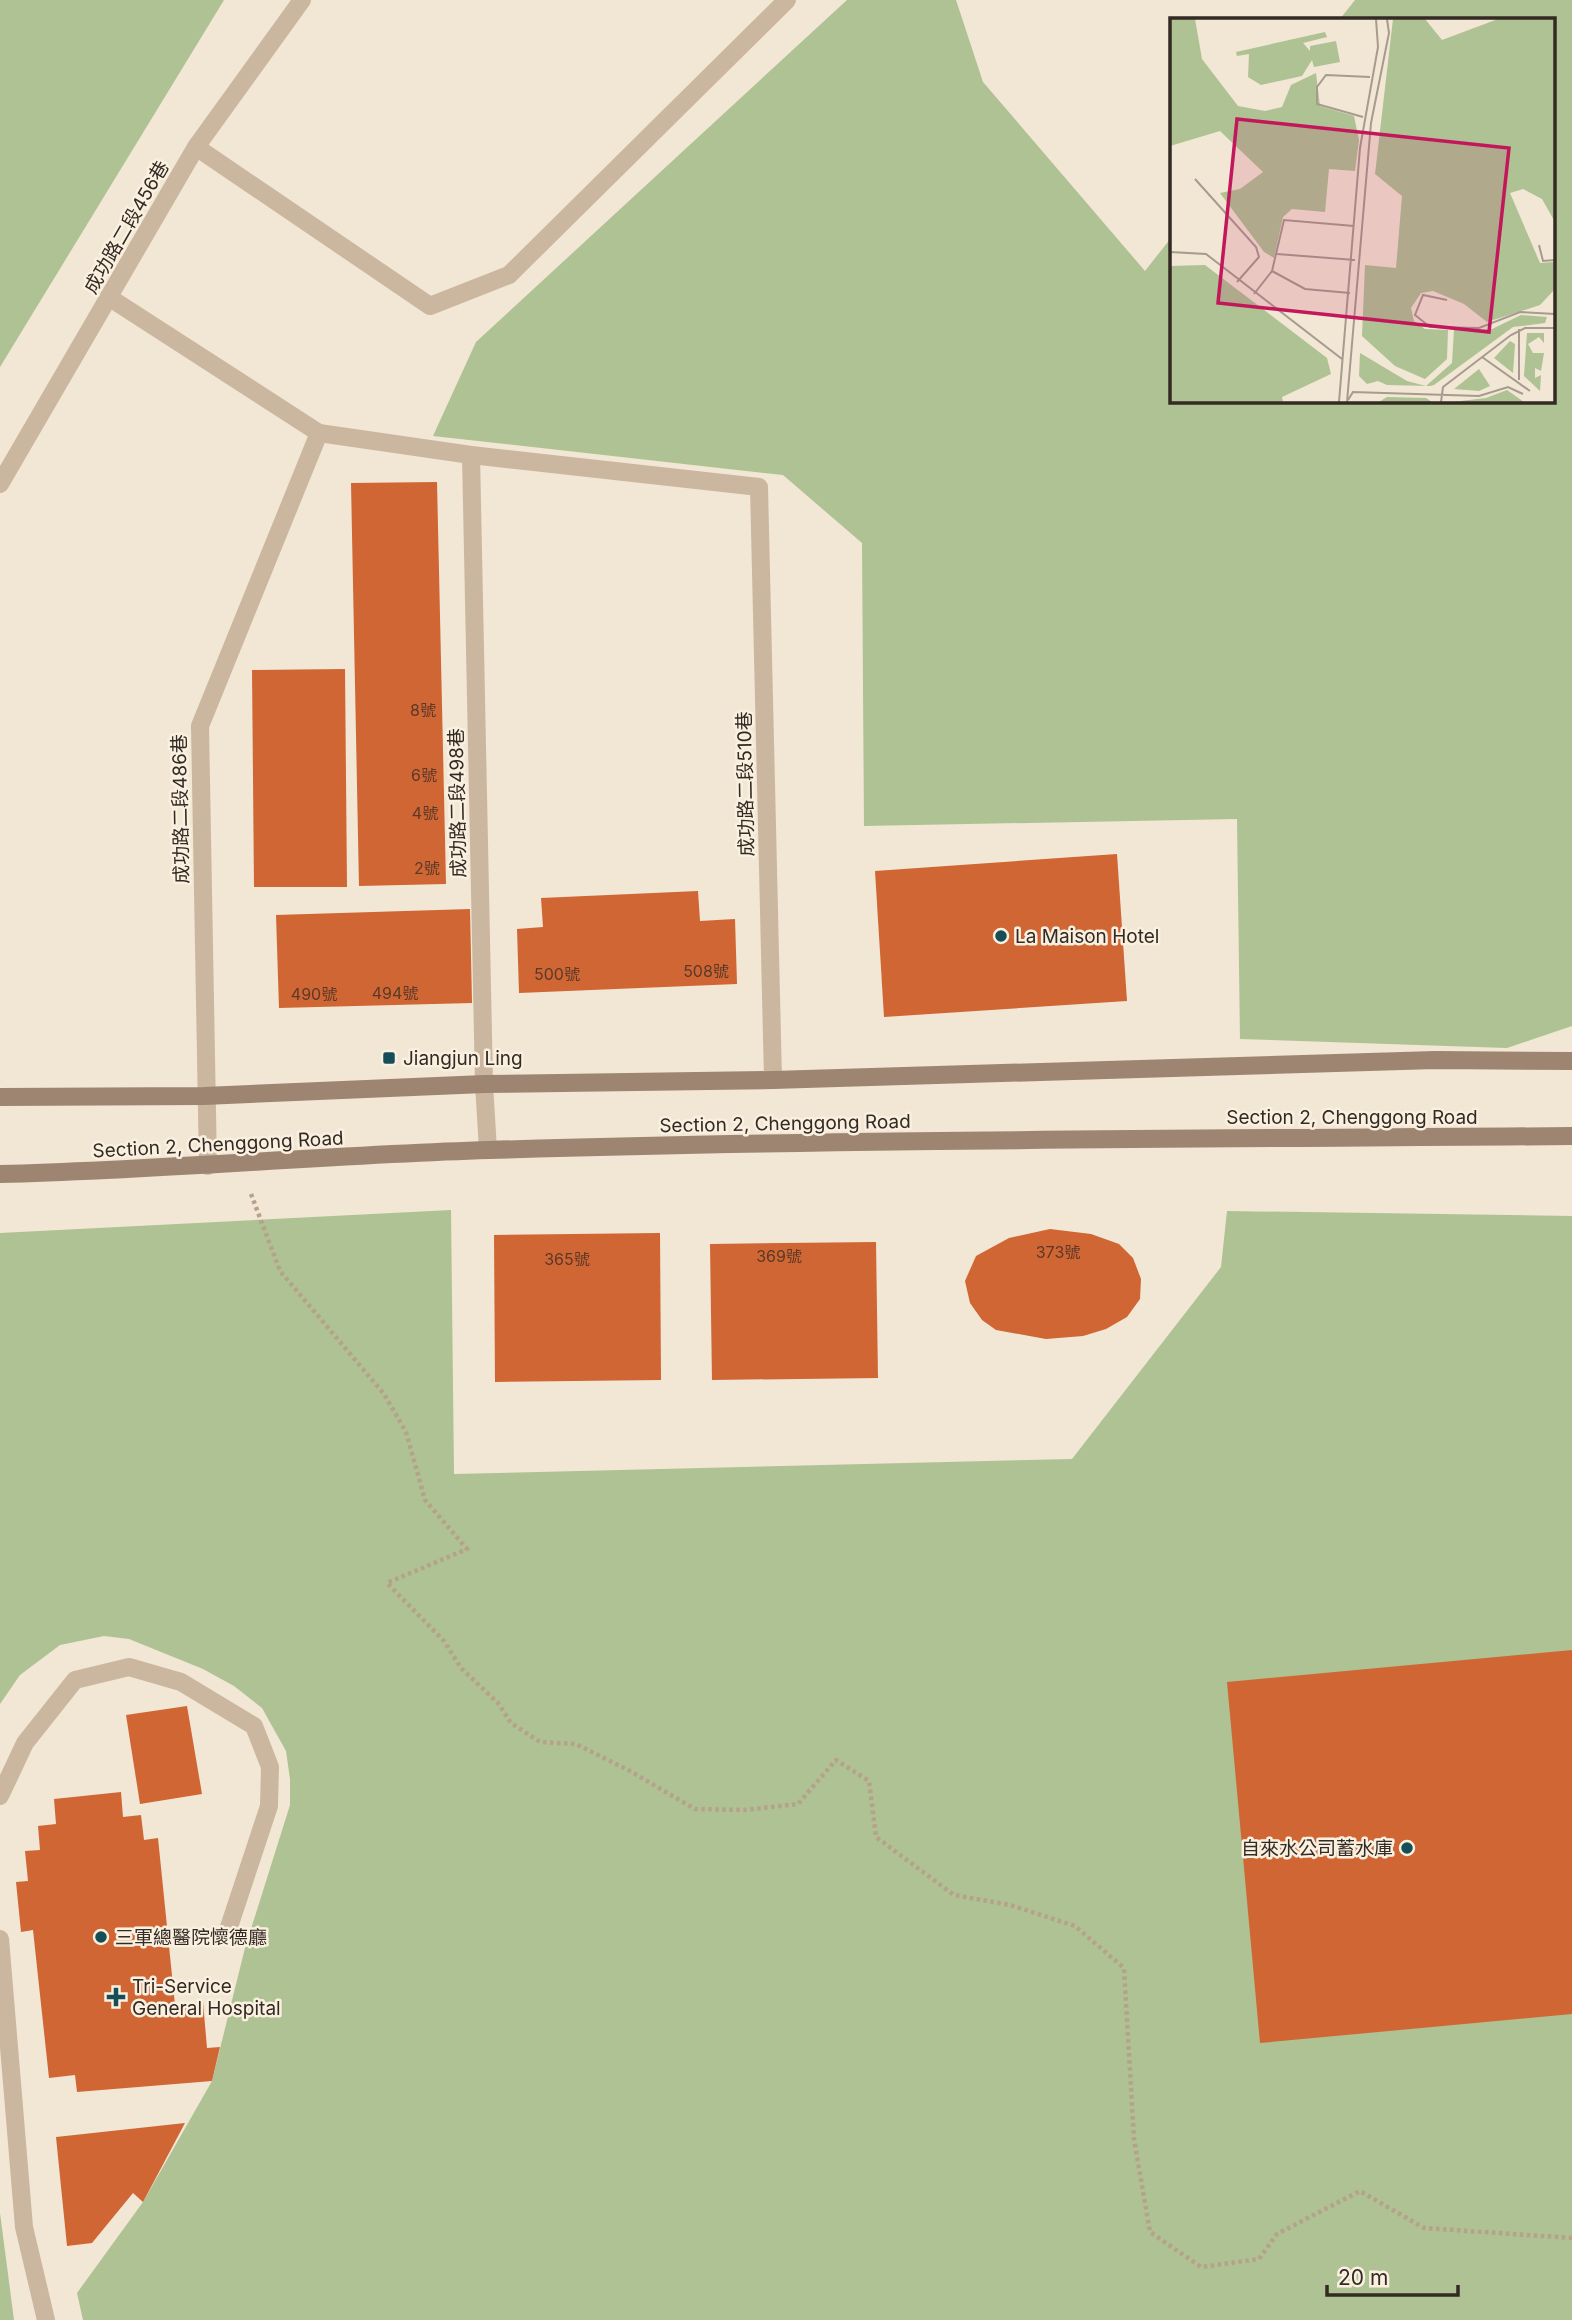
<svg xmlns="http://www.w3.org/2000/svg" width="1572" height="2320" font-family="Inter,'Noto Sans TC',sans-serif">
<rect width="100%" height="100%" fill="#f2e6d4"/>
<!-- green -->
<g fill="#aec293">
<path d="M0,0H224L0,367Z"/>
<path d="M847,0H956L983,82L1145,271L1171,238V401H1553V19H1340L1355,0H1572V1026L1507,1048L1240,1039L1237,819L864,826L862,543L783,475L433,436L476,342Z"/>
<path d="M451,1210L454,1474L1072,1459L1221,1267L1227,1211L1572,1216V2320H83L77,2293L143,2202L212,2081L245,1948L290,1805V1779L286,1751L262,1708L234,1686L203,1669L129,1639L104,1636L60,1645L20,1675L0,1704V1233Z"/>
<path d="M0,2213L14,2320H0Z"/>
</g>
<!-- building -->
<g fill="#d06634">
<path d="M437,482L446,884L359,886L351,483Z"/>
<path d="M345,669L347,887H254L252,670Z"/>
<path d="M1117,854L1127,1001L884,1017L875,871Z"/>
<path d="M698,891L700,921L735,919L737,984L519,993L517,929L543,927L541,898Z"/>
<path d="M470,909L472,1003L279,1008L276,915Z"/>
<path d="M1050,1229L1091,1234L1119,1244L1133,1258L1141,1279L1140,1299L1127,1317L1106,1329L1083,1336L1046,1339L996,1330L982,1320L970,1303L965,1281L976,1256L1009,1238Z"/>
<path d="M660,1233L661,1380L495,1382L494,1235Z"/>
<path d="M876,1242L878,1378L712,1380L710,1244Z"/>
<path d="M1572,1650V2014L1260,2043L1227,1682Z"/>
<path d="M187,1706L202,1794L140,1804L126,1715Z"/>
<path d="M121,1792L123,1817L141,1815L144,1840L158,1838L175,2005L203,2002L207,2048L220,2047L212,2081L77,2092L75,2075L49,2078L33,1930L21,1932L16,1882L28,1881L25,1851L40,1850L38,1826L56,1824L54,1799Z"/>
<path d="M185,2123L143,2202L133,2193L92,2243L67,2246L56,2137Z"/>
</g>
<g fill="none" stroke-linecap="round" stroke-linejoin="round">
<!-- path -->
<path stroke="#b6a18a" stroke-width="4.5" stroke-dasharray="3.5 3.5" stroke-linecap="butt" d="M251,1194L280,1271L384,1394L406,1432L425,1500L467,1549L387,1583L444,1641L461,1668L498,1703L511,1723L540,1742L576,1744L630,1771L695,1809L744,1810L798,1804L836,1760L869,1781L876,1837L954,1895L1010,1905L1075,1926L1124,1968L1134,2139L1150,2232L1201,2267L1259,2259L1277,2234L1360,2191L1424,2228L1572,2238"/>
<!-- service -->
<g stroke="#cbb79f" stroke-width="18">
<path d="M196,147L430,306L509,275L787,0"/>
<path d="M0,1796L25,1743L75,1680L129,1667L181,1682L254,1726L270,1767L269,1806L227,1933"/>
<path d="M0,1939L24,2227L46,2320"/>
</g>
<!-- minor -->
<g stroke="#cbb79f" stroke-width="18">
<path d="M110,298L319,433L471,455L759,487L773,1080"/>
<path d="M471,455L484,1084L488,1150"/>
<path d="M0,484L196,147L302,0"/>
<path d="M208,1166L200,726L319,433"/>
</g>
<!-- secondary -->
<g stroke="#9e8571" stroke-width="18">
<path d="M0,1097L204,1096L484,1084L773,1080L1435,1060L1572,1061"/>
<path d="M0,1174C163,1170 326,1155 489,1150C850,1139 1211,1139 1572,1136"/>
</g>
</g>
<!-- markers -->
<g fill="#164e58" stroke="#faf0e0" stroke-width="2.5">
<circle cx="1001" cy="936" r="7"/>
<rect x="382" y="1051" width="14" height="14" rx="3.5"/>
<circle cx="1407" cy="1848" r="7"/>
<circle cx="101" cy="1937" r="7"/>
<path d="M112.5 1986.5h7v7h7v7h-7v7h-7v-7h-7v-7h7z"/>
</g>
<g text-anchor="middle" stroke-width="5" stroke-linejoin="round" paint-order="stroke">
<!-- number labels -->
<g font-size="16" fill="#5b3928">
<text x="423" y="716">8號</text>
<text x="424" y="781">6號</text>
<text x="425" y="819">4號</text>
<text x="427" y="874">2號</text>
<text x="706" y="977">508號</text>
<text x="557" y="980">500號</text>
<text x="395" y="999">494號</text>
<text x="314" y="1000">490號</text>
<text x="1058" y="1258">373號</text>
<text x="779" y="1262">369號</text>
<text x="567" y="1265">365號</text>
</g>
<!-- street labels -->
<g font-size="19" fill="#342a24" stroke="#faf0e0">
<text transform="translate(126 227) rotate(-60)" y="7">成功路二段456巷</text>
<text transform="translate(745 784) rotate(-91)" y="7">成功路二段510巷</text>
<text transform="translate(457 803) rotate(-91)" y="7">成功路二段498巷</text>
<text transform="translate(180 809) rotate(-91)" y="7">成功路二段486巷</text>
<text x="1352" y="1124">Section 2, Chenggong Road</text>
<text transform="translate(785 1123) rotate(-1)" y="7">Section 2, Chenggong Road</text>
<text transform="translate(218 1144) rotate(-3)" y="7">Section 2, Chenggong Road</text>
</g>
<!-- poi labels -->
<g font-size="19" fill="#342a24" stroke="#faf0e0" text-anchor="start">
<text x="1015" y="943">La Maison Hotel</text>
<text x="403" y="1065">Jiangjun Ling</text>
<text x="1393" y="1855" text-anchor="end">自來水公司蓄水庫</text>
<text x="115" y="1944">三軍總醫院懷德廳</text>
<text x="132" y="1993">Tri-Service<tspan x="132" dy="22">General Hospital</tspan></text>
</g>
</g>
<!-- overview -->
<g transform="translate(1170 18)">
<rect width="385" height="385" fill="#f2e6d4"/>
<path d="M0,1H25L32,41L68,88L95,93L112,89L121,67L146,55L150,88L184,98L189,122L185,153L159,151L155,194L122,191L113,199L104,240L94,234L50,175L70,171L93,154L50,113L0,128ZM223,1H255L272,22L328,1H385V204L372,181L353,171L340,175L370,245L385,244V271L370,287L317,304L294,286L263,273L251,275L241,290L244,303L255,311L278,312L277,341L255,361L225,348L192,318L195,247L226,250L232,178L205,156ZM155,14L157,19L133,25L140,33V28L166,23L170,44L144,49L142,42L132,58L91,67L78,59L79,36L67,38L66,34ZM35,247L157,340L161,356L112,379L113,384H0V248ZM351,297L377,299L375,305L343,309L264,367L260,368L217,367L208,363L197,366L189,358L190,335L237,363L256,368L282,345L284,312L322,311ZM357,315H374V325L369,319L358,326L363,335H374L371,353L365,350V360L371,357L370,373L354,358ZM340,323L345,326L343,355L324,340ZM309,351L320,368L309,373L284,371ZM337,372L354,384H282L316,380ZM217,379L256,380L262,384H209Z" fill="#aec293"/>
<path fill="none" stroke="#a69b8e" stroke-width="2" d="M193,99L147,86V69L156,57L200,59M25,161L86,229L89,239L67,264M369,227L373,243L385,242M0,234L36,236L172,341M107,236L185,242M102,253L135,271L180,275M84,276L102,253L114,202L184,208M277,282L253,277L245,297L260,309L309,310L350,294L385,296M312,339L360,373M349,362V311M178,382L183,374L309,378L338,369L353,376M169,384L190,130L208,29L206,1M177,384L201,105L219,15L217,1M271,384L273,369L341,317L355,310H385"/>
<path fill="#c2185b" fill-opacity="0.15" stroke="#c2185b" stroke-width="3.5" d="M67,101L339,130L319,314L48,285Z"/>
<rect width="385" height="385" fill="none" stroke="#342a24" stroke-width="3.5"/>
</g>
<!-- scale -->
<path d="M1327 2285v10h131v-10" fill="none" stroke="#342a24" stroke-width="3.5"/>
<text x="1338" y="2285" font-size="21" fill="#342a24" stroke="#faf0e0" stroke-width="5" paint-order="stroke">20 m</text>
</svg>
